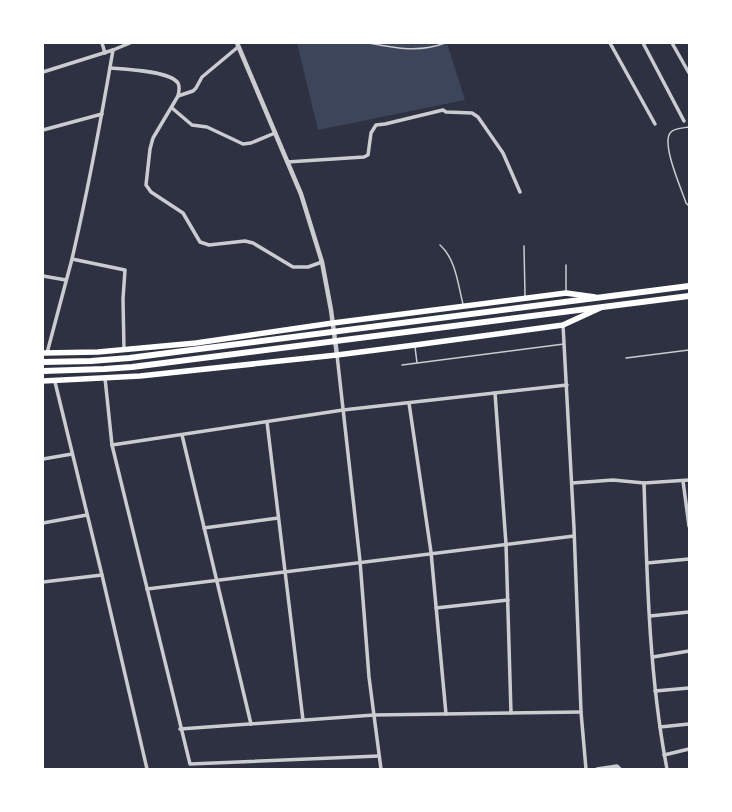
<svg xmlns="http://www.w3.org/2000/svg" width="732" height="812" font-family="Figtree,sans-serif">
<rect width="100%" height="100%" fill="#2d3142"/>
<!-- green -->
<path fill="#3c4559" d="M297,43H447L465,100L318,130Z"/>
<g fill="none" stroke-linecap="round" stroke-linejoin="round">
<!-- service -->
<g stroke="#caccd0" stroke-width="1.5">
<path d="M369,43C395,48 420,53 445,43"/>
<path d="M689,127C684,128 675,128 671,132C660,142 682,190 686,203L689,206"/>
<path d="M440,245C456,259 458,285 463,304"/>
<path d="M524,246L525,296"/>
<path d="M566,265V291"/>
<path d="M415,347L417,363"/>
<path d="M626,358L689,350"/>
<path d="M402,365L564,344"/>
</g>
<!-- minor -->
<g stroke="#caccd0" stroke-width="3.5">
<path d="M102,43L105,53"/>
<path d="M610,43L655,124"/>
<path d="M643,43L684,121"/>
<path d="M672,43L689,73"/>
<path d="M110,68C125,69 170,71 178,83C180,87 179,92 178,96L153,138L150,149L146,185L151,192L183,213L200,242L209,245L245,241L253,243L293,267H308L322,262"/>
<path d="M43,72L113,50L130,43"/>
<path d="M178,96L193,91L196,88L202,77L238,47"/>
<path d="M172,108L192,125L207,127L243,144L251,143L275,133"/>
<path d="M43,130L102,114"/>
<path d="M287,162L364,157L368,155L371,133L376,125L385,124L443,110L446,112L472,113L478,117L503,153L520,192"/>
<path d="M72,259L125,270L123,299L124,350"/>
<path d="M43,276L66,280"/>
<path d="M563,325L574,528L581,712L586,769"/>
<path d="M47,353C55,322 64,290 72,259C88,190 101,120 113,50"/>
<path d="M337,355L360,561L369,677L381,769"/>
<path d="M105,378L112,445L190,764L379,756"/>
<path d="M55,382L102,575L147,769"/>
<path d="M495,393L506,544L511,713"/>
<path d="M409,403L431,552L446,714"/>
<path d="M267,422L303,720"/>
<path d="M182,435L251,724"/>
<path d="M112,445L343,410L567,385"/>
<path d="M43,459L72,454"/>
<path d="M683,481L689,526"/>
<path d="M572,483L613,480L644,483L689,480"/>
<path d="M644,483C647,578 649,675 667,769"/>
<path d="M43,523L87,515"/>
<path d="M204,528L278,518"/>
<path d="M647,563L689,559"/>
<path d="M43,582L102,575"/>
<path d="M147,589L574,536"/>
<path d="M436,608L508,600"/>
<path d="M650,616L689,612"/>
<path d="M653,657L689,651"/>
<path d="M655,691L689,688"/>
<path d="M660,727L689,724"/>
<path d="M180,729L374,715L581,712"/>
<path d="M664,755L689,749"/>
<path d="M597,769L617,766L620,769"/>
</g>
<!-- tertiary -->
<path stroke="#caccd0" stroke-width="4.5" d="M237,43L301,194L322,262L331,310L337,355"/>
<!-- primary -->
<g stroke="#fff" stroke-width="5.5">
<path d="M43,353L98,352L196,343L333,323L566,293L595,297"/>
<path d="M43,381L140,376L337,355L415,345L563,325L600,308"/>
</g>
<!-- trunk -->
<g stroke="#fff" stroke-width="6">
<path d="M43,362L91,361L129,358L689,286"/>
<path d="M43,371L104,369L132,367L689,296"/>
</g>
</g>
<!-- border -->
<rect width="732" height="812" fill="none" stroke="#ffffff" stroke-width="88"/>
</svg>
